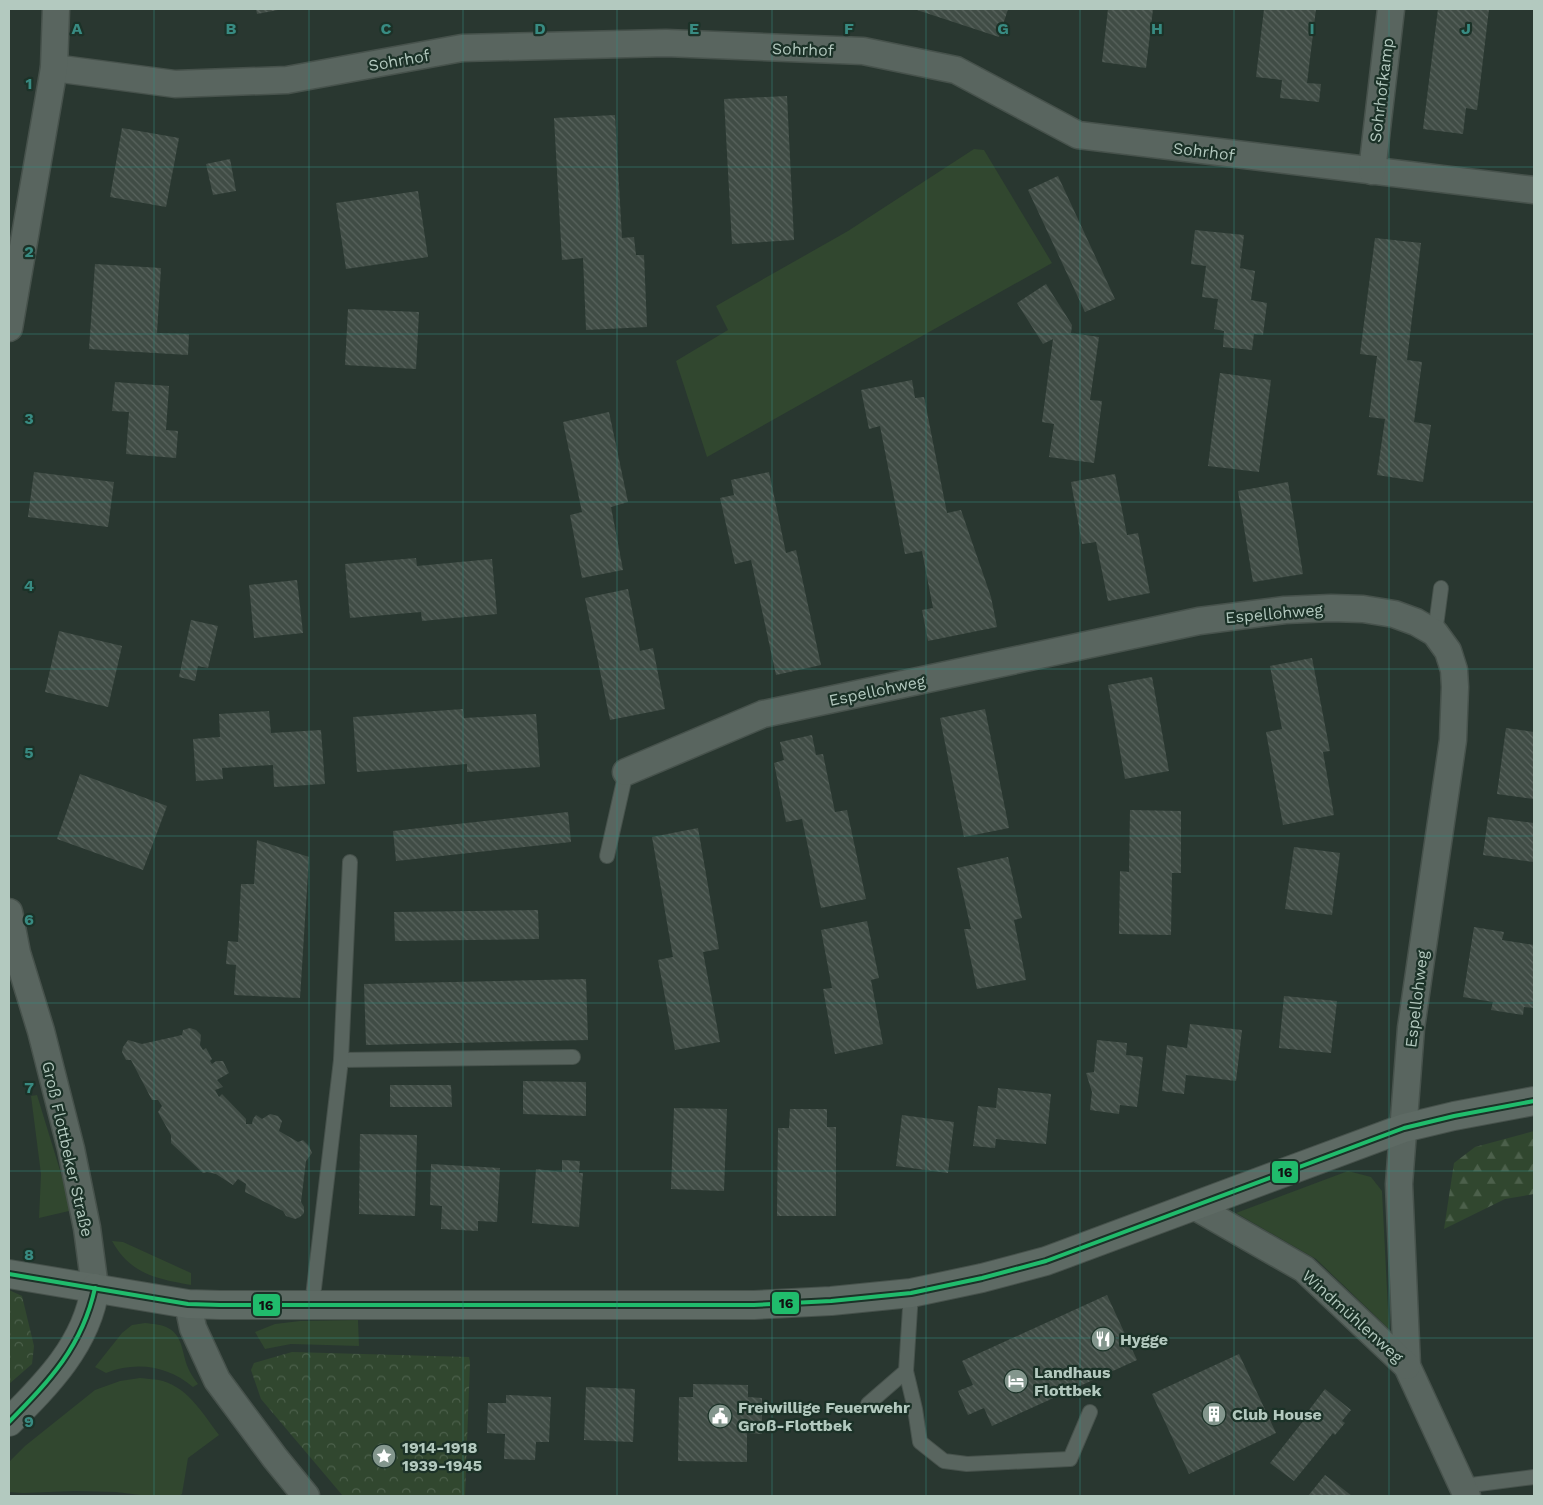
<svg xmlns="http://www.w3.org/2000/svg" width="1543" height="1505" font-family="'Work Sans',sans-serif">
<defs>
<pattern id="forest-firs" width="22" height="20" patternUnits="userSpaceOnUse" patternTransform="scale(1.25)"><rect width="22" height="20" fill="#31472f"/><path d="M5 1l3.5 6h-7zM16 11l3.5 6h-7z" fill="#4c604b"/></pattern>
<pattern id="park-crowns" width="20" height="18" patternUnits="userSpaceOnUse" patternTransform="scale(1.25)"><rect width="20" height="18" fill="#31472f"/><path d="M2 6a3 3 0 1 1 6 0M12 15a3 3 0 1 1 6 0" fill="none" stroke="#4c604b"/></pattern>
<pattern id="building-back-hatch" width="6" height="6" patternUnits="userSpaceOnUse" patternTransform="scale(1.25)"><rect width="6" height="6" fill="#404c45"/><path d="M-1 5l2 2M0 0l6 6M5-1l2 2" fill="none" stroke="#59645e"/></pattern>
</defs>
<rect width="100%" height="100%" fill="#293730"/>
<!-- grass -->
<g fill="#31472f">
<path d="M974,149L984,150L1052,263L707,457L676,361L728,330L716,306L848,231Z"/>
<path d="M37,1095L70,1203L69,1211L39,1218L41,1174L31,1096Z"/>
<path d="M1348,1171L1371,1177L1382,1191L1389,1329L1316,1259L1236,1213Z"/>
<path d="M112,1241L123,1242L191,1273V1285C157,1279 130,1274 112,1241Z"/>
<path d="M358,1320L359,1346L291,1344L265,1349L255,1332L275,1324L300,1321Z"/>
<path d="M145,1323C152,1324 162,1324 168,1328C180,1334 182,1347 185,1359C187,1368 192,1376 198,1384L193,1387C168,1366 137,1361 106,1373L95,1367L122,1333L132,1325Z"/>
<path d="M140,1378C147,1379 156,1379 163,1381C189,1389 203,1414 219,1435L188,1458L182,1494L179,1496H148L116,1492L75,1491L23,1493L9,1492V1462L25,1446L95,1390L120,1381Z"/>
</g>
<!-- forest -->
<path fill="url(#forest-firs)" d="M1534,1131V1194L1505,1199L1444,1229L1454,1163L1475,1147Z"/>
<!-- park -->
<g fill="url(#park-crowns)">
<path d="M9,1290L22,1296L34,1346L32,1364L9,1384Z"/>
<path d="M292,1352L469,1357L470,1362L465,1496H343L261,1399L251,1370L254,1363Z"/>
</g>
<!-- building -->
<g fill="url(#building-back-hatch)">
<path d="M256,9H278V10L257,14Z"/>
<path d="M914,9H1008L999,37Z"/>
<path d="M1108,9H1153L1146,68L1102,62Z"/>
<path d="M1264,9H1316L1307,83L1321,84L1319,102L1280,98L1282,80L1256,77Z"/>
<path d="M1438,9H1489L1477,110L1466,108L1463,134L1423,129Z"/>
<path d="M787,96L794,240L732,244L724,99Z"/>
<path d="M615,115L622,238L634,237L636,255H644L647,327L586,330L583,258L562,260L554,118Z"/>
<path d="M122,128L179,138L166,207L110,197Z"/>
<path d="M230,159L236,191L213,195L206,164Z"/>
<path d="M1058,176L1115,299L1085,312L1028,190Z"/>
<path d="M418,191L428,257L346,269L336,203Z"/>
<path d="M1195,230L1244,235L1240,268L1255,271L1251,300L1267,303L1263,335L1254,334L1252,350L1223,347L1224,331L1214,329L1218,299L1202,297L1206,266L1191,264Z"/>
<path d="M1375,238L1421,243L1407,360L1422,362L1414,422L1431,425L1423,482L1377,475L1385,419L1369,417L1377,356L1360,354Z"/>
<path d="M95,264L161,268L157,333L189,334L188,355L89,349Z"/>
<path d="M1046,284L1072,325L1071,333L1099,337L1090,400L1102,401L1094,463L1049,457L1054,424L1042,422L1053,339L1043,344L1017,303Z"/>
<path d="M348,309L419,312L416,369L345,365Z"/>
<path d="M1220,373L1271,380L1259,472L1208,466Z"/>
<path d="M912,380L915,398L924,397L947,513L961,510L991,597L997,627L928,641L922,610L933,608L922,551L905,554L880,426L869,429L861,390Z"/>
<path d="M115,382L169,386L166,430L178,431L176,458L126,454L129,412L112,411Z"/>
<path d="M609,412L628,502L611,507L623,570L582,578L570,515L582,512L563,422Z"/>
<path d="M34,472L114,482L108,527L28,517Z"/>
<path d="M769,472L786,553L796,550L821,665L776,675L751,560L735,564L720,498L734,495L731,480Z"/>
<path d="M1115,474L1127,535L1138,533L1150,593L1108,601L1096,542L1082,544L1071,482Z"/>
<path d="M1288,482L1303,574L1253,582L1238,491Z"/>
<path d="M416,558L417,566L492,559L497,614L422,621L421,612L350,618L345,564Z"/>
<path d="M297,580L303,633L254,638L249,585Z"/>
<path d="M628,589L640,651L653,648L665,709L610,720L585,598Z"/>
<path d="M191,620L218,626L208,668L198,666L195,681L179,677Z"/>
<path d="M59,631L122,646L108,707L45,692Z"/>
<path d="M1312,658L1330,751L1323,752L1334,815L1283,825L1266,732L1282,729L1270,666Z"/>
<path d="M1152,677L1169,771L1125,779L1108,685Z"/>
<path d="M463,709L464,718L536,714L540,767L467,772V764L357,772L353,717Z"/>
<path d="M985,709L1009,828L964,837L940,718Z"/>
<path d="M269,711L271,733L321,730L325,784L274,787L273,765L222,768L223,779L196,781L193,739L220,737L219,714Z"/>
<path d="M1506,728L1534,732V799L1497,794Z"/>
<path d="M812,735L816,755L823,754L835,812L847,810L866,899L821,908L802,819L786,822L774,763L784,760L780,742Z"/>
<path d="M80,774L167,806L143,870L57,839Z"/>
<path d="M1130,810L1181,811V873H1172L1171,935L1119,934L1120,871L1129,872Z"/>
<path d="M568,812L571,842L396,861L393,831Z"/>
<path d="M1488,817L1534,823V862L1483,855Z"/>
<path d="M698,828L719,949L703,952L720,1042L675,1050L658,960L673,957L652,837Z"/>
<path d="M257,840L309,857L300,998L234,995L236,965L226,964L228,941L238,942L241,884H254Z"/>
<path d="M1294,847L1340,853L1332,915L1285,909Z"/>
<path d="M1008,857L1022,918L1014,920L1026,980L977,989L964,929H971L957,868Z"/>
<path d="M538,910L539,939L395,941L394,912Z"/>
<path d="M867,921L879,978L871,980L883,1044L835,1054L823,989L832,988L821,930Z"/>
<path d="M1474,927L1504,932L1502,940L1534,945V1008L1524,1007L1523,1015L1491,1010L1493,1002L1463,997Z"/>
<path d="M586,979L588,1040L366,1045L364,984Z"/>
<path d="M1284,996L1337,1001L1331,1053L1279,1048Z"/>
<path d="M1190,1024L1242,1030L1236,1081L1186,1075L1184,1094L1162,1091L1167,1045L1187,1048Z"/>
<path d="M190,1028L196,1030L201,1035L200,1045L203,1050L206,1048L212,1059L210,1061L212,1064L216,1061H223L229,1073L217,1080L223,1087L215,1090L219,1097L222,1094L246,1119V1124H252L253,1119L256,1115L262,1119L270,1114L278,1116L282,1121L279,1131L298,1142L303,1140L309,1146L312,1153L306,1161L301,1202L304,1207V1213L300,1217L295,1219L286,1216L283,1211L245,1192L246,1184L238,1179L233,1185L216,1174L207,1172L203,1173L171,1143V1135L158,1112L162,1106L158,1100H152L131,1060H126L122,1052L123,1047L128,1040L142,1044L182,1035L183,1030Z"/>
<path d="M1097,1040L1127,1043L1126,1055L1143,1057L1137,1107L1120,1105L1119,1114L1090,1110L1092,1092L1086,1073L1094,1072Z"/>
<path d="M523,1081L586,1082V1116L523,1114Z"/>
<path d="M390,1085H451L452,1107H390Z"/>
<path d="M998,1088L1051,1094L1046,1144L996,1139L995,1148L973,1146L978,1106L996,1108Z"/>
<path d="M674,1108L727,1109L724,1191L671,1189Z"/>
<path d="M790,1109H827V1127H836V1216H777L778,1128H789Z"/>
<path d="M902,1115L954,1122L948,1173L896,1166Z"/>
<path d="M360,1134L417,1135L415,1216L359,1214Z"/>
<path d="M562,1160L580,1161L579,1173H583L579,1227L532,1223L536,1169L562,1172Z"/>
<path d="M431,1164L500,1168L497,1222L478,1221V1231L441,1229L442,1206L430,1205Z"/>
<path d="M1107,1295L1137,1360L992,1426L984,1408L968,1415L958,1391L973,1385L962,1361Z"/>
<path d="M1239,1354L1276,1433L1189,1474L1152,1394Z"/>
<path d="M693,1384L748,1385V1397L762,1398V1434L747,1433V1462L678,1461L679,1397H693Z"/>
<path d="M586,1387L635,1389L633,1442L584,1440Z"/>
<path d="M1325,1389L1351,1410L1342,1421L1345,1423L1335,1435L1333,1433L1294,1481L1270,1463L1308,1415L1306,1414Z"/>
<path d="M506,1395L551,1397L549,1442H536L535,1460L504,1459L505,1434L487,1433L488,1403H506Z"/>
<path d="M1325,1475L1352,1496H1308Z"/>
</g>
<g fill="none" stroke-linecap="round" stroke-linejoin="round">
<!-- lane casing -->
<g stroke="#47524c" stroke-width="16">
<g id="lane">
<path d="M1435,633L1441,588"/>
<path d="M607,856L626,772"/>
<path d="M341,1060L573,1057"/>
<path d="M312,1305L341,1060L350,862"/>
<path d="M906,1371L915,1409L920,1442L944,1461L967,1464L1070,1459L1090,1412"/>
<path d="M868,1404L906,1371L911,1293"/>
<path d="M1463,1486L1534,1477"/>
</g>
</g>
<!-- street casing -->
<g stroke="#47524c" stroke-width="29">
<g id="street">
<path d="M54,68L175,84L287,80L462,48L666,43L863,51L956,70L1078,135L1534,190"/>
<path d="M1372,171L1391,9"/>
<path d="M9,328L54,68L56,9"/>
<path d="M626,772L763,714L1199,621L1285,610L1331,608L1363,609L1394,614L1416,622L1435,633L1448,651L1454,670L1455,687L1453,740L1411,1028L1399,1184L1407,1366L1467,1496"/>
<path d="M9,912L17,953L41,1031L71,1149L87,1228L95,1288"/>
<path d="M1194,1206L1304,1269L1407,1366"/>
<path d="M188,1304L193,1328L217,1380L275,1458L306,1496"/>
</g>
</g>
<!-- secondary casing -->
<g stroke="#47524c" stroke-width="30">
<g id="secondary">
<path d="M9,1274L188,1304L220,1305H754L831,1301L911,1293L982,1278L1046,1261L1404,1128L1454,1116L1534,1101"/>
<path d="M9,1422C47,1384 87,1344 95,1288"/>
</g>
</g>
<!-- lane -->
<use href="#lane" stroke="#59655f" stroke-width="14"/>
<!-- street -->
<use href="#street" stroke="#59655f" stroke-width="26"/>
<!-- secondary -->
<use href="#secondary" stroke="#5e6a64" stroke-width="28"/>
<!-- bus-1 casing -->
<g stroke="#1c3228" stroke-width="8">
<g id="bus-1">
<path d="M9,1274L188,1304L220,1305H754L831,1301L911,1293L982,1278L1046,1261L1404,1128L1454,1116L1534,1101"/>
<path d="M9,1422C50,1380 82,1347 95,1288"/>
</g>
</g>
<!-- bus-1 -->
<use href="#bus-1" stroke="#20bc6c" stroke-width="4"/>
</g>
<!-- grid -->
<path fill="none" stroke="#388b82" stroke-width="1" stroke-opacity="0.55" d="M154,9V1496M309,9V1496M463,9V1496M617,9V1496M772,9V1496M926,9V1496M1080,9V1496M1234,9V1496M1389,9V1496M9,167H1534M9,334H1534M9,502H1534M9,669H1534M9,836H1534M9,1003H1534M9,1171H1534M9,1338H1534"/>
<!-- icons -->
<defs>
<g id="restaurant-disc" transform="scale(1.25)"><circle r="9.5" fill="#83968d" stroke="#1c3228"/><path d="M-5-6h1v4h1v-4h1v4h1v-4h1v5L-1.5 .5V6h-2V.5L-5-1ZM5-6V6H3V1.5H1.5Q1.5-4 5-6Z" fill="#fff"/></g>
<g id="hotel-disc" transform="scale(1.25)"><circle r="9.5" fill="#83968d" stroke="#1c3228"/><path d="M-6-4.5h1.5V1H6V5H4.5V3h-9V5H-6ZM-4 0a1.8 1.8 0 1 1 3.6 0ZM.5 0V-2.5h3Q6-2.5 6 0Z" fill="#fff"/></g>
<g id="building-disc" transform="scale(1.25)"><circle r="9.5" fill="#83968d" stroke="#1c3228"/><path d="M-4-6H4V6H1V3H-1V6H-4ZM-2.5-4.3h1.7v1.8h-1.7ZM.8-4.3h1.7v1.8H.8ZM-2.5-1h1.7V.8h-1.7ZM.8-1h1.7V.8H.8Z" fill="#fff"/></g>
<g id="civic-disc" transform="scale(1.25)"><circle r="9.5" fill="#83968d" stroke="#1c3228"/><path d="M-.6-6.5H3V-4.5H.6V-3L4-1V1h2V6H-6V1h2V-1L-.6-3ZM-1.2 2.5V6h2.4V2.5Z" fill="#fff"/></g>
<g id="sight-disc" transform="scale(1.25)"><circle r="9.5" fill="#83968d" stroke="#1c3228"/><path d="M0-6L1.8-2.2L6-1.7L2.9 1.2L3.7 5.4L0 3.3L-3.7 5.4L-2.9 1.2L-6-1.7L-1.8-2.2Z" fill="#fff"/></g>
</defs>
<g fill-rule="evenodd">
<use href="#restaurant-disc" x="1103" y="1339"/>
<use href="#hotel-disc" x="1016" y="1381"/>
<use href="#building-disc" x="1214" y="1414"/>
<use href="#civic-disc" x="720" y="1416"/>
<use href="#sight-disc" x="384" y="1456"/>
</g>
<g text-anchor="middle" stroke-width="4.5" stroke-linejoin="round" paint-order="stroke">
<!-- street labels -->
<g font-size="16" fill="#b3c9bf" stroke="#1c3228">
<text transform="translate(803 49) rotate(2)" y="6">Sohrhof</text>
<text transform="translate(399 60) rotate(-10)" y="6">Sohrhof</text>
<text transform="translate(1381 90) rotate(-83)" y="6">Sohrhofkamp</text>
<text transform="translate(1204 151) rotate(7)" y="6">Sohrhof</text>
<text transform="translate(1274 613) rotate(-5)" y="6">Espellohweg</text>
<text transform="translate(877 690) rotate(-12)" y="6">Espellohweg</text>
<text transform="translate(1416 999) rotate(-83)" y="6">Espellohweg</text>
<text transform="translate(68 1149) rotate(77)" y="6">Groß Flottbeker Straße</text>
<text transform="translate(1353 1316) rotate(42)" y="6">Windmühlenweg</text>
</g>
<!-- poi labels -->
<g font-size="16" font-weight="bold" fill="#b3c9bf" stroke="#1c3228" text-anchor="start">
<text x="1120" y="1345">Hygge</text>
<text x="1034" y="1378">Landhaus<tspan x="1034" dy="18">Flottbek</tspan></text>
<text x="738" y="1413">Freiwillige Feuerwehr<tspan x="738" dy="18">Groß-Flottbek</tspan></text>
<text x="1232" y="1420">Club House</text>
<text x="402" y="1453">1914-1918<tspan x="402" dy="18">1939-1945</tspan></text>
</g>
</g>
<g font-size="16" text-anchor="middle" font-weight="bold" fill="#388b82" stroke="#1c3228" stroke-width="4.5" stroke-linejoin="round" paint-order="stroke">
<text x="77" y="34">A</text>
<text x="231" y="34">B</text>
<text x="386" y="34">C</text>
<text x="540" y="34">D</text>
<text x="694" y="34">E</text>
<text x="849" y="34">F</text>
<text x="1003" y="34">G</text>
<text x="1157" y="34">H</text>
<text x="1312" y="34">I</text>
<text x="1466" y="34">J</text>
<text x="29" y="89">1</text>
<text x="29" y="257">2</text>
<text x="29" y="424">3</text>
<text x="29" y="591">4</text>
<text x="29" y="758">5</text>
<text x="29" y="925">6</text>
<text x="29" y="1093">7</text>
<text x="29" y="1260">8</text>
<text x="29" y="1427">9</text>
</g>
<g stroke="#1c3228" stroke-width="2">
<rect x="1271" y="1160" width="28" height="24" rx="5" fill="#20bc6c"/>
<rect x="771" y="1291" width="29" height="24" rx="5" fill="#20bc6c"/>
<rect x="252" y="1293" width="29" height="24" rx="5" fill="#20bc6c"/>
</g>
<g font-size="14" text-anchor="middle" font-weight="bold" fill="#111">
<text x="1285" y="1177">16</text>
<text x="786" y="1308">16</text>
<text x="266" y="1310">16</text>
</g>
<!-- border -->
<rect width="1543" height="1505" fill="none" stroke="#b3c9bf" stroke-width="20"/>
</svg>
